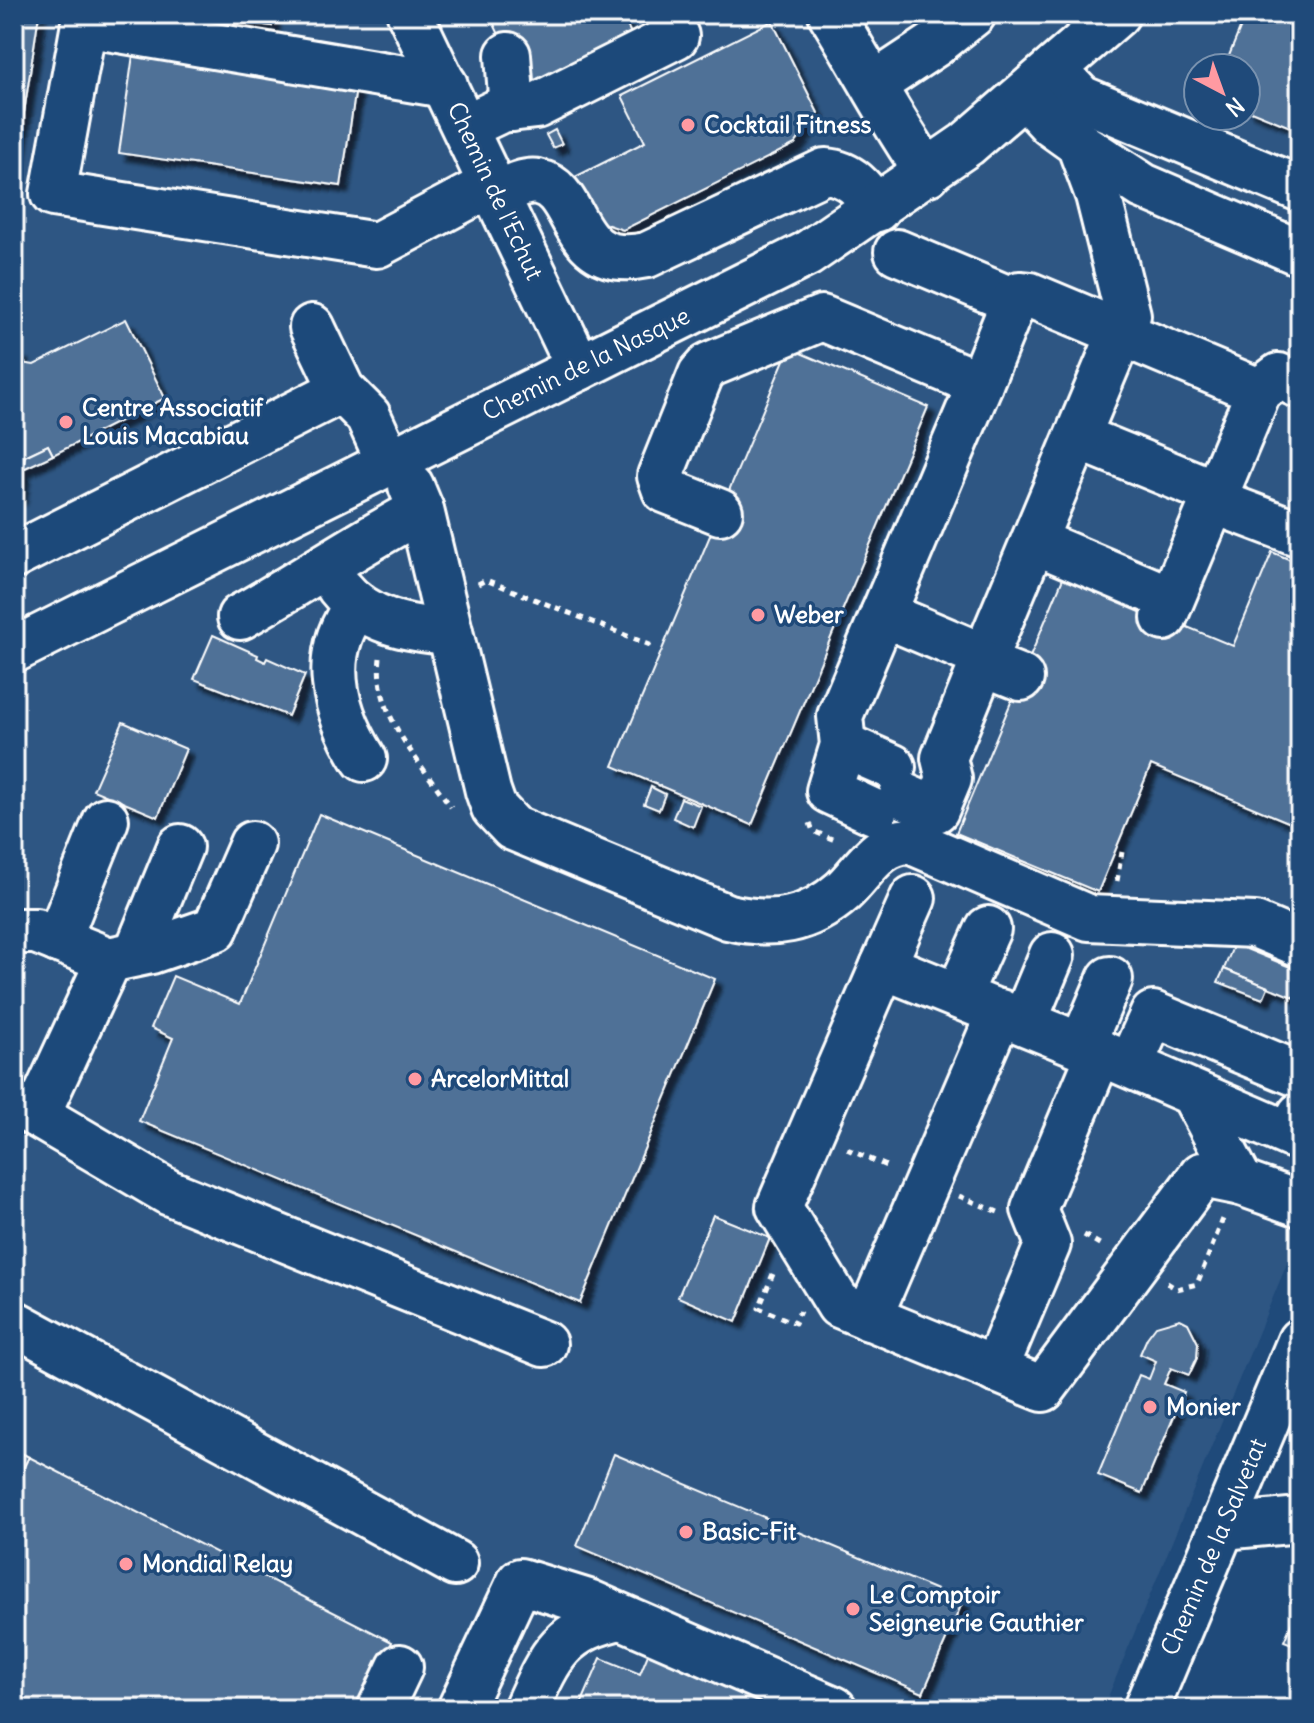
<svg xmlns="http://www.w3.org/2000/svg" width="1314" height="1723" font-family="Delius,sans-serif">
<defs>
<filter id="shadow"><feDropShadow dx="7" dy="7" stdDeviation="2" flood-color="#0009"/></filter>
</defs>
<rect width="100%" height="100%" fill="#1f4a7a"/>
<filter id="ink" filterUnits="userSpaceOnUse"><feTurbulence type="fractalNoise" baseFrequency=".0125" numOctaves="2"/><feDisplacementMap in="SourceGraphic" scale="16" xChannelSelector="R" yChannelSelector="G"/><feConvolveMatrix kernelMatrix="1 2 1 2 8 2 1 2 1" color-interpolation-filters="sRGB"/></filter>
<g filter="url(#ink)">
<!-- built -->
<path fill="#2e5683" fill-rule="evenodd" d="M14,14H1300V1232L1103,1709H14ZM1198,68H1246V116H1198Z"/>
<!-- building -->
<g fill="#507197" stroke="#fff" stroke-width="2" filter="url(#shadow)">
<path d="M14,14H39L14,178Z"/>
<path d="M185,14H273L272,26Z"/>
<path d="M504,14H621L634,39L527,93L492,20Z"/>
<path d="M1246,14H1300V131L1246,109V68H1224Z"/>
<path d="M772,21L818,113L795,144L623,230L591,219L571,179L645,142L622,96Z"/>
<path d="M133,55L356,88L341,186L119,153Z"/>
<path d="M555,130L562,144L553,148L546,135Z"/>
<path d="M126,319L165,398L53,455L48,445L25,456L19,498L14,497V353L22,354L21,363L34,365Z"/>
<path d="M789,348L928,407L752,825L613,766Z"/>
<path d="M48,445L53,455L23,469L25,456Z"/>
<path d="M1272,552L1300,564V827L1151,765L1098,892L956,833L1064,576L1233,646Z"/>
<path d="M213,635L258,655L257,658L265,662L267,658L305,675L288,716L194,679Z"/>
<path d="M123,722L186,749L158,817L93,790Z"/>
<path d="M651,787L665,794L659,810L644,804Z"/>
<path d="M681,798L701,806L693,827L673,818Z"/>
<path d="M319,814L715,979L580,1303L139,1121L173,1038L151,1028L173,976L240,1004Z"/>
<path d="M1234,944L1300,971V1000L1224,969Z"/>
<path d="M1224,969L1268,987L1263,999L1218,982Z"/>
<path d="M713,1215L770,1238L736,1322L678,1297Z"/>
<path d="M1180,1319L1188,1323L1198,1343L1197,1358L1189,1375L1171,1368L1164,1384L1184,1392L1142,1493L1098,1475L1139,1375L1149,1379L1156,1361L1140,1354L1147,1338L1156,1326Z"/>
<path d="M14,1449L29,1457L14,1486Z"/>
<path d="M614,1454L963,1601L923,1693L577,1546Z"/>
<path d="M29,1457L392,1642L358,1709H14V1486Z"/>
<path d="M1293,1620L1300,1623V1647L1284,1641Z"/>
<path d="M651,1647L797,1709H579L601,1658L640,1674Z"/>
</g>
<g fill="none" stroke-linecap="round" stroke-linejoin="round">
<!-- minor casing -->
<g stroke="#fff" stroke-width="50">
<g id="minor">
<path d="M410,14L579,368"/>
<path d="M831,14C864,67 892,122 928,173"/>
<path d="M508,55L512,109"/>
<path d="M1055,71L1081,98L1300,189"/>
<path d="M875,84L934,45L973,14"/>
<path d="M445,85L84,24L53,194L377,245L492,184"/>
<path d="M465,127L501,110L536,106L676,36"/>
<path d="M1079,144L1143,186L1300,253"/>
<path d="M497,195C509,189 524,179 538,182C582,190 566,272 647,255L825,171C851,173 863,189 877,209"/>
<path d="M897,252L1014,301L980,384"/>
<path d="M1014,301L1020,294L1030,295L1259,391L1164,618"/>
<path d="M312,327L342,390L368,416L389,462"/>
<path d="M1259,391L1279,376L1300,386"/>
<path d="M1078,437L1216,493"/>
<path d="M1213,501L1300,534"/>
<path d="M421,510L488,791L494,808L513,828L728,917C773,927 808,922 843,891C865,870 877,842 910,841L1089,918L1255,925L1300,944"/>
<path d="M720,512L665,490L660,476L701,374L709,365L822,318L980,384L840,716L843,745L829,791L874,812"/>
<path d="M1034,541L1171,599"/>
<path d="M14,556L342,390"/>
<path d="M339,587C367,622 408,629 450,632"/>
<path d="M357,606C319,654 334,711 364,759"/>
<path d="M883,614L985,657L944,758L949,779L936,810L902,795"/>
<path d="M240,617C302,582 359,543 421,510L411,486"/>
<path d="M14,650L807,254L967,144L1117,14"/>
<path d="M985,657L1128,315L1098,195L1079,144L1051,124L1026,97"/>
<path d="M983,663L1021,678"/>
<path d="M843,745L893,767"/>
<path d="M14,931H36L109,960L37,1115L14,1104"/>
<path d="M58,940L106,820"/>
<path d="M137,952L180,847"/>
<path d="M109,960L151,951L215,929L252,844"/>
<path d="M883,966L913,898"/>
<path d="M958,996L988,929"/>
<path d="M1024,1022L1052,955"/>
<path d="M1082,1045L1110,979"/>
<path d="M1130,1065L1153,1014L1300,1075"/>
<path d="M1194,1095L1241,1183L1202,1175L1043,1389L839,1305L779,1207L883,966L1117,1060L1291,1135L1300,1115"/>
<path d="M37,1115L168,1192L544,1344"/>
<path d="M1241,1183L1300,1204"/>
<path d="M869,1318L1000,1012"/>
<path d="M14,1323L455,1563"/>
<path d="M995,1370L1048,1244L1034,1209L1100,1052"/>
<path d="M1223,1527L1300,1520"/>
<path d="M380,1709L400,1667"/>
<path d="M460,1709L520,1581L588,1602L834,1709"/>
<path d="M526,1709C550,1656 561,1629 621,1617"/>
</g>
</g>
<!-- major casing -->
<g stroke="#fff" stroke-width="50">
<path id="major" d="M1146,1709L1300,1341"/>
</g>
<!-- path -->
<g stroke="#fff" stroke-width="5" stroke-dasharray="6 6" stroke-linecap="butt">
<path d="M478,584L486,580L655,647"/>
<path d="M380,658C373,714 421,763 451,807"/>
<path d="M810,823L813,831L837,841"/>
<path d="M1117,881L1122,852"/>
<path d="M847,1149L891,1168"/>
<path d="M959,1196L998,1212"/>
<path d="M1084,1235L1103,1246"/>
<path d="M773,1274L759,1308L795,1323L800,1311"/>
<path d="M1167,1283L1177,1289L1197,1284L1223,1219"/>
</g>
<!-- minor -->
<use href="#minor" stroke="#1f4a7a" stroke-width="44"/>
<!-- major -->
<use href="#major" stroke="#1f4a7a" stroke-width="44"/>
</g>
</g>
<!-- markers -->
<g fill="#ff9aa2" stroke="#1f4a7a" stroke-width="3">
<circle cx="688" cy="125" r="8"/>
<circle cx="66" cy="422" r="8"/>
<circle cx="758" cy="615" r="8"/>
<circle cx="415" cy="1079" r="8"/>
<circle cx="1150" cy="1407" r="8"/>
<circle cx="686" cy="1532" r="8"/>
<circle cx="126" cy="1564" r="8"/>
<circle cx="853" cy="1609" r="8"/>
</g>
<g text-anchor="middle" stroke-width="7" stroke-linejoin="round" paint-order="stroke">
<!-- poi labels -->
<g font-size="24" font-weight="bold" fill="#fff" stroke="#1f4a7a" text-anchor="start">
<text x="704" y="133">Cocktail Fitness</text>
<text x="82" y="416">Centre Associatif<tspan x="82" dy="28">Louis Macabiau</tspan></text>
<text x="774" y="623">Weber</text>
<text x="431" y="1087">ArcelorMittal</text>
<text x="1166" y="1415">Monier</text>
<text x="702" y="1540">Basic-Fit</text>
<text x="142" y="1572">Mondial Relay</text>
<text x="869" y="1603">Le Comptoir<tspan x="869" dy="28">Seigneurie Gauthier</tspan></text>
</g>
<!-- street labels -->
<g font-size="24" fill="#fff" stroke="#1f4a7a">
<text transform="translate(495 191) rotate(65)" y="8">Chemin de l'Echut</text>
<text transform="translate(586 364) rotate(-26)" y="8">Chemin de la Nasque</text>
<text transform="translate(1214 1547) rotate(-67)" y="8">Chemin de la Salvetat</text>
</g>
</g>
<!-- margin -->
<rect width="1314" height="1723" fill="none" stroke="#1f4a7a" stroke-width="48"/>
<rect x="24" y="24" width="1266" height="1675" fill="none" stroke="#fff" stroke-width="3" filter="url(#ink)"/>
<!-- north arrow -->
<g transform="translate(1222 92) rotate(139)"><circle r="38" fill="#1f4a7a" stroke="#7992af" stroke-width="2"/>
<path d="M0-6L14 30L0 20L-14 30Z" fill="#ff9aa2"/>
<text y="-12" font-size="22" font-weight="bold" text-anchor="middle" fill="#ffffff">N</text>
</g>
</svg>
